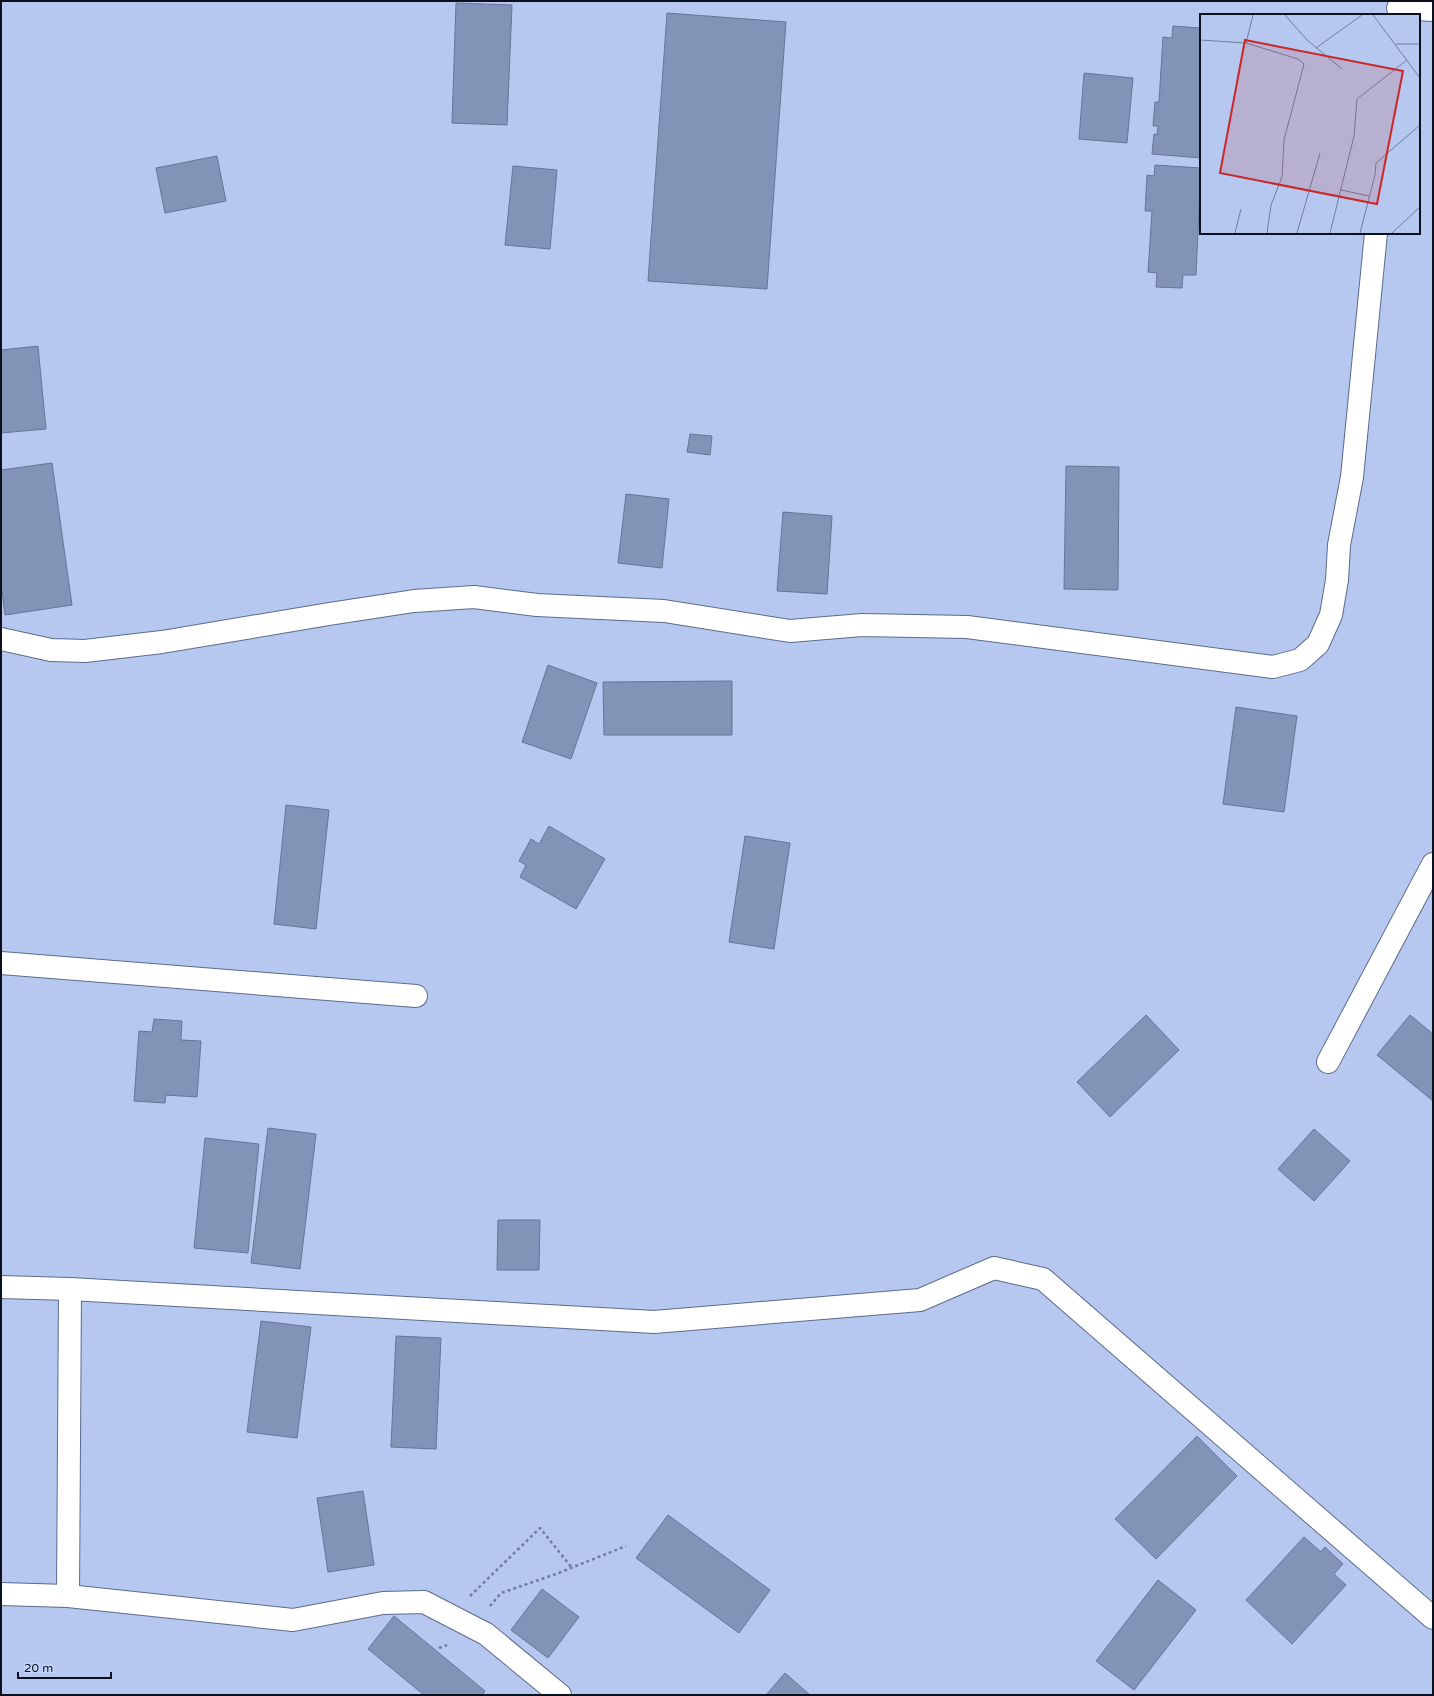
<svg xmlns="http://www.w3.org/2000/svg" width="1434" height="1696" font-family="'Varela Round',sans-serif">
<rect width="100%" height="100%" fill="#b6c8ef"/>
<!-- building -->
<g fill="#8293b8" stroke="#657598">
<path d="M456,3L512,5L507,125L452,123Z"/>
<path d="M667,13L786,22L767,289L648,281Z"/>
<path d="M1173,26L1201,28V158L1152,154L1154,134L1157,135L1158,126H1153L1155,102H1159L1163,37L1172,38Z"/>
<path d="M1084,73L1133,78L1127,143L1079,139Z"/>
<path d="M217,156L226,201L165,213L156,168Z"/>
<path d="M1155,165L1201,168L1196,275H1183L1182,288L1156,287L1157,273L1148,272L1152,211H1145L1147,175L1154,176Z"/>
<path d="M513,166L557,170L550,249L505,245Z"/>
<path d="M38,346L46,429L1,433V350Z"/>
<path d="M690,434L712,436L710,455L687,452Z"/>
<path d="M52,463L72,605L5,615L1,583V470Z"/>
<path d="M1066,466L1119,467L1118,590L1064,589Z"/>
<path d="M626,494L669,499L662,568L618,563Z"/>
<path d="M783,512L832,516L827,594L777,591Z"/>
<path d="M548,665L597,683L571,759L522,742Z"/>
<path d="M732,681V735H604L603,682Z"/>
<path d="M1236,707L1297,716L1284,812L1223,804Z"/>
<path d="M286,805L329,810L316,929L274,924Z"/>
<path d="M549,826L605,859L576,909L520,877L526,865L519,861L531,839L539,844Z"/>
<path d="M745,836L790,843L774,949L729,942Z"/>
<path d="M1146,1015L1179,1050L1110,1117L1077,1082Z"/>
<path d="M1410,1015L1433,1034V1101L1377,1055Z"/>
<path d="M154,1019L182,1021L181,1040L201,1041L197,1097L166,1095L165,1103L134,1101L139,1031L152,1032Z"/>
<path d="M268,1128L316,1134L300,1269L251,1263Z"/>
<path d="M1314,1129L1350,1161L1314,1201L1278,1169Z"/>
<path d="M205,1138L259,1144L248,1253L194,1248Z"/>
<path d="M498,1220H540L539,1270H497Z"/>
<path d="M261,1321L311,1327L297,1438L247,1432Z"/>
<path d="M396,1336L441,1338L436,1449L391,1447Z"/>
<path d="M1197,1436L1237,1476L1156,1559L1115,1519Z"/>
<path d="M363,1491L374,1565L328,1572L317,1498Z"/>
<path d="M668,1515L770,1590L739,1633L636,1558Z"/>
<path d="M1304,1537L1321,1552L1325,1547L1343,1564L1334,1574L1346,1585L1292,1644L1246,1600Z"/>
<path d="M1158,1580L1196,1610L1134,1690L1096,1661Z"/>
<path d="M542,1589L579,1617L548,1658L511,1630Z"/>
<path d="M394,1616L485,1691L482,1695H424L368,1649Z"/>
<path d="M785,1673L810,1695H766Z"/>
</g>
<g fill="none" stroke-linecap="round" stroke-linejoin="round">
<!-- minor casing -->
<g stroke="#5b6b8d" stroke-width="24">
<g id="minor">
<path d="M1398,8L1433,10"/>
<path d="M1,639L51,650L85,651L162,642L329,614L414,601L474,597L537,605L664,611L790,631L862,625L967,627L1273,667L1300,660L1318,644L1331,615L1337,580L1339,545L1352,477L1376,233"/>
<path d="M1,963L416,996"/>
<path d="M1328,1062L1433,864"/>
<path d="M1,1287L70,1289L654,1322L920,1300L994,1268L1043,1279L1433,1618"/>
<path d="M1,1594L68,1596L293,1620L383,1603L424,1602L486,1634L560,1695"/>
<path d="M68,1596L70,1289"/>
</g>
</g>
<!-- path -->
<g stroke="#717e9b" stroke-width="2.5" stroke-dasharray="3 3" stroke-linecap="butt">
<path d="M470,1596L540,1528L572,1568"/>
<path d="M490,1606L501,1593L556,1574L626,1546"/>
<path d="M439,1648L447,1645"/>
</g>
<!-- minor -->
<use href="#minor" stroke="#fff" stroke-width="22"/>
</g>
<!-- overview -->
<g transform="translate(1200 14)">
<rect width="220" height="220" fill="#b6c8ef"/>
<path fill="none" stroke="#717e9b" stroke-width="1" d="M85,1L107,26L142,55M173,1L220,64M0,26L46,29L98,45L104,50L84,126L82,163L71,191L67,219M46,29L53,1M196,30H220M116,34L162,1M141,176L169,182M35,219L41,195M97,219L120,139M130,219L154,122L157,85L207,46M160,219L175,161L176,149L220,111M192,219L220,193"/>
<path fill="#cc2727" fill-opacity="0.15" stroke="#cc2727" stroke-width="2" d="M45,26L203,57L177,190L20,159Z"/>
<rect width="220" height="220" fill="none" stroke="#0a101d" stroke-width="2"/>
</g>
<!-- border -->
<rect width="1434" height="1696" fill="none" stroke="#0a101d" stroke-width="4"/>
<!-- scale -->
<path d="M18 1672v6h93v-6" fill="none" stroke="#0a101d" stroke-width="2"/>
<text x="24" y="1672" font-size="12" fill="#0a101d" stroke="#c3d5fc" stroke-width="3" paint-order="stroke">20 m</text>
</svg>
